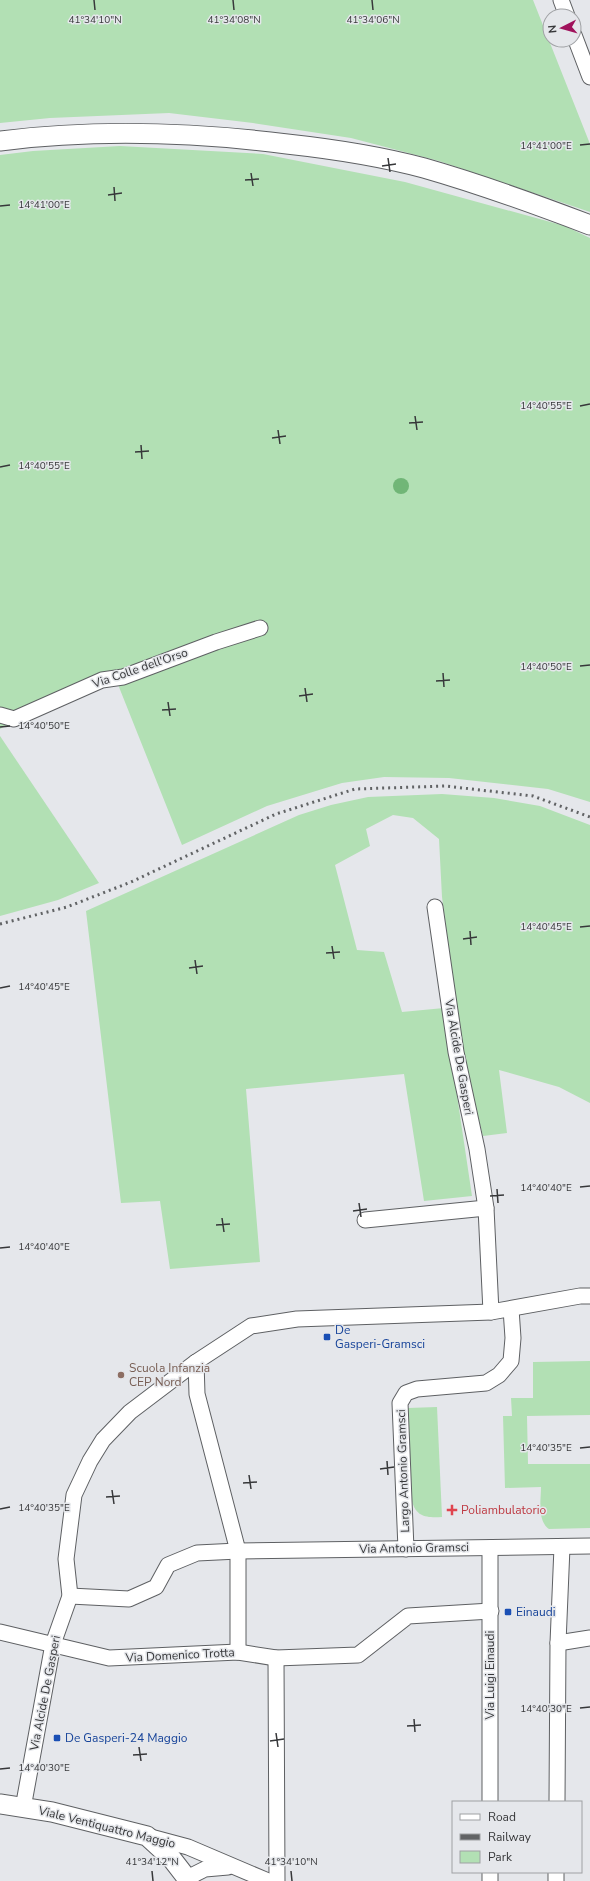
<svg xmlns="http://www.w3.org/2000/svg" width="590" height="1881" font-family="'Nunito Sans',sans-serif">
<rect width="100%" height="100%" fill="#e5e7eb"/>
<!-- green -->
<g fill="#b2e0b4">
<path d="M0,0H533L590,144V212L439,161L351,138L253,123L169,113L50,118L0,123Z"/>
<path d="M120,146L263,154L405,182L565,226L590,238V802L548,789L449,778L384,777L342,783L267,806L182,845L113,672L79,683L0,729V155L33,151Z"/>
<path d="M0,736L99,883L58,900L0,916Z"/>
<path d="M442,794L494,798L540,806L590,825V1103L559,1087L499,1070L507,1133L483,1136L464,1062L442,897L439,839L413,818L393,815L366,829L370,846L335,865L357,950L384,952L402,1012L444,1008L472,1196L424,1201L404,1074L246,1089L260,1262L170,1269L160,1201L121,1203L86,911L299,815L331,805L368,797Z"/>
<path d="M590,1361V1415L527,1416L528,1464H590V1528L549,1529C537,1521 541,1500 541,1487L505,1488L503,1416H512L511,1398H533V1362Z"/>
<path d="M437,1407L442,1517C427,1518 416,1517 412,1501L408,1408Z"/>
</g>
<!-- forest -->
<circle fill="#71b677" cx="401" cy="486" r="8"/>
<g fill="none" stroke-linecap="round" stroke-linejoin="round">
<!-- minor casing -->
<g stroke="#5e6063" stroke-width="17">
<g id="minor">
<path d="M561,0L567,16"/>
<path d="M574,35L590,77"/>
<path d="M0,715L14,719L102,680L123,677L216,642L260,628"/>
<path d="M435,907L456,1052L477,1149L486,1208L491,1312"/>
<path d="M365,1220L486,1208"/>
<path d="M196,1362L197,1394L238,1551V1652"/>
<path d="M490,1548V1802"/>
<path d="M406,1549L400,1403L406,1393L417,1389L486,1383L499,1375L511,1361L513,1338L511,1309"/>
<path d="M70,1596L129,1599L156,1587L168,1565L197,1553L238,1551L590,1546"/>
<path d="M0,1632L109,1658L238,1652L276,1658L358,1655L408,1616L491,1611"/>
<path d="M558,1643L590,1638"/>
<path d="M276,1658L277,1881"/>
<path d="M557,1802L558,1643L562,1547"/>
<path d="M23,1808L53,1644L70,1596L66,1559L74,1495L90,1461L103,1440L130,1412L196,1362L251,1326L297,1319L491,1312L580,1296H590"/>
<path d="M147,1836L188,1847L268,1881"/>
<path d="M187,1878L205,1869L228,1867"/>
<path d="M490,1881V1872"/>
<path d="M556,1881V1872"/>
</g>
</g>
<!-- major casing -->
<g stroke="#5e6063" stroke-width="21">
<g id="major">
<path d="M0,141C95,129 192,132 287,144C333,149 379,156 424,168C480,184 535,204 590,225"/>
<path d="M0,1804L52,1812L147,1836L172,1859L189,1881"/>
</g>
</g>
<!-- minor -->
<use href="#minor" stroke="#fff" stroke-width="15"/>
<!-- major -->
<use href="#major" stroke="#fff" stroke-width="19"/>
<!-- rail -->
<path stroke="#616365" stroke-width="3" stroke-dasharray="2 4" stroke-linecap="butt" d="M0,924L67,907L131,882L276,814L355,789L445,786L533,796L590,817"/>
</g>
<!-- ticks -->
<path fill="none" stroke="#37383a" stroke-width="1.5" d="M94,0L95,10M233,0L234,10M372,0L373,10M580,145L590,144M388,158L390,172M382,166L396,164M251,173L253,186M245,180L259,179M114,187L115,201M108,195L122,193M0,206L10,205M580,406L590,404M415,416L417,430M409,423L423,422M278,430L280,444M272,438L286,436M141,445L142,459M135,452L149,451M0,467L10,465M580,666L590,665M443,673L444,687M436,681L450,680M305,688L307,702M299,696L313,694M168,702L170,716M162,710L176,709M0,727L10,726M580,927L590,926M470,931L471,945M463,939L477,937M332,946L334,959M326,953L340,952M195,960L197,974M189,968L203,966M0,988L10,986M580,1187L590,1186M497,1189L498,1203M490,1196L504,1195M359,1203L361,1217M353,1211L367,1209M222,1218L224,1232M216,1225L230,1224M0,1248L10,1247M580,1448L590,1447M387,1461L388,1475M380,1469L394,1467M249,1475L251,1489M243,1483L257,1482M112,1490L114,1504M106,1497L120,1496M0,1509L10,1507M580,1708L590,1707M414,1719L415,1732M407,1726L421,1725M276,1733L278,1747M270,1741L284,1739M139,1747L141,1761M133,1755L147,1754M0,1769L10,1768M152,1871L153,1881M291,1871L292,1881"/>
<!-- markers -->
<g fill="#1a4fb4" stroke="#e5e7eb" stroke-width="1.5">
<rect x="323" y="1333" width="8" height="8" rx="2"/>
<rect x="504" y="1608" width="8" height="8" rx="2"/>
<rect x="53" y="1734" width="8" height="8" rx="2"/>
</g>
<circle fill="#8d6e63" stroke="#e5e7eb" stroke-width="1.5" cx="121" cy="1375" r="4"/>
<path fill="#e0444e" stroke="#e5e7eb" stroke-width="1.5" d="M450 1504h4v4h4v4h-4v4h-4v-4h-4v-4h4z"/>
<g text-anchor="middle" stroke-width="3" stroke-linejoin="round" paint-order="stroke">
<!-- street labels -->
<g font-size="12" fill="#37383a" stroke="#e5e7eb">
<text transform="translate(140 668) rotate(-19)" y="4">Via Colle dell'Orso</text>
<text transform="translate(459 1057) rotate(80)" y="4">Via Alcide De Gasperi</text>
<text transform="translate(403 1471) rotate(-92)" y="4">Largo Antonio Gramsci</text>
<text transform="translate(414 1548) rotate(-1)" y="4">Via Antonio Gramsci</text>
<text transform="translate(180 1655) rotate(-3)" y="4">Via Domenico Trotta</text>
<text transform="translate(490 1675) rotate(-90)" y="4">Via Luigi Einaudi</text>
<text transform="translate(45 1693) rotate(-79)" y="4">Via Alcide De Gasperi</text>
<text transform="translate(107 1827) rotate(14)" y="4">Viale Ventiquattro Maggio</text>
</g>
<!-- transit labels -->
<g font-size="12" fill="#164399" stroke="#e5e7eb" text-anchor="start">
<text x="335" y="1334">De<tspan x="335" dy="14">Gasperi-Gramsci</tspan></text>
<text x="516" y="1616">Einaudi</text>
<text x="65" y="1742">De Gasperi-24 Maggio</text>
</g>
<!-- education labels -->
<g font-size="12" fill="#785e54" stroke="#e5e7eb" text-anchor="start">
<text x="129" y="1372">Scuola Infanzia<tspan x="129" dy="14">CEP Nord</tspan></text>
</g>
<!-- health labels -->
<g font-size="12" fill="#be3a42" stroke="#e5e7eb" text-anchor="start">
<text x="461" y="1514">Poliambulatorio</text>
</g>
</g>
<g font-size="10" text-anchor="middle" fill="#37383a" stroke="#e5e7eb" stroke-width="3" stroke-linejoin="round" paint-order="stroke">
<text x="95" y="23">41°34'10"N</text>
<text x="234" y="23">41°34'08"N</text>
<text x="373" y="23">41°34'06"N</text>
<text x="546" y="149">14°41'00"E</text>
<text x="44" y="208">14°41'00"E</text>
<text x="546" y="409">14°40'55"E</text>
<text x="44" y="469">14°40'55"E</text>
<text x="546" y="670">14°40'50"E</text>
<text x="44" y="729">14°40'50"E</text>
<text x="546" y="930">14°40'45"E</text>
<text x="44" y="990">14°40'45"E</text>
<text x="546" y="1191">14°40'40"E</text>
<text x="44" y="1250">14°40'40"E</text>
<text x="546" y="1451">14°40'35"E</text>
<text x="44" y="1511">14°40'35"E</text>
<text x="546" y="1712">14°40'30"E</text>
<text x="44" y="1771">14°40'30"E</text>
<text x="152" y="1865">41°34'12"N</text>
<text x="291" y="1865">41°34'10"N</text>
</g>
<!-- legend -->
<rect x="452" y="1801" width="130" height="72" fill="#e5e7eb" stroke="#9fa1a4"/>
<rect x="460" y="1814" width="20" height="6" fill="#ffffff" stroke="#9fa1a4"/>
<text x="488" y="1821" font-size="12" fill="#37383a">Road</text>
<rect x="460" y="1834" width="20" height="6" fill="#616365" stroke="#9fa1a4"/>
<text x="488" y="1841" font-size="12" fill="#37383a">Railway</text>
<rect x="460" y="1851" width="20" height="12" fill="#b2e0b4" stroke="#9fa1a4"/>
<text x="488" y="1861" font-size="12" fill="#37383a">Park</text>
<!-- north arrow -->
<g transform="translate(562 28) rotate(264)"><circle r="19" fill="#e5e7eb" stroke="#9fa1a4"/>
<path d="M0-3L7 15L0 10L-7 15Z" fill="#a0125c"/>
<text y="-6" font-size="11" font-weight="bold" text-anchor="middle" fill="#37383a">N</text>
</g>
</svg>
